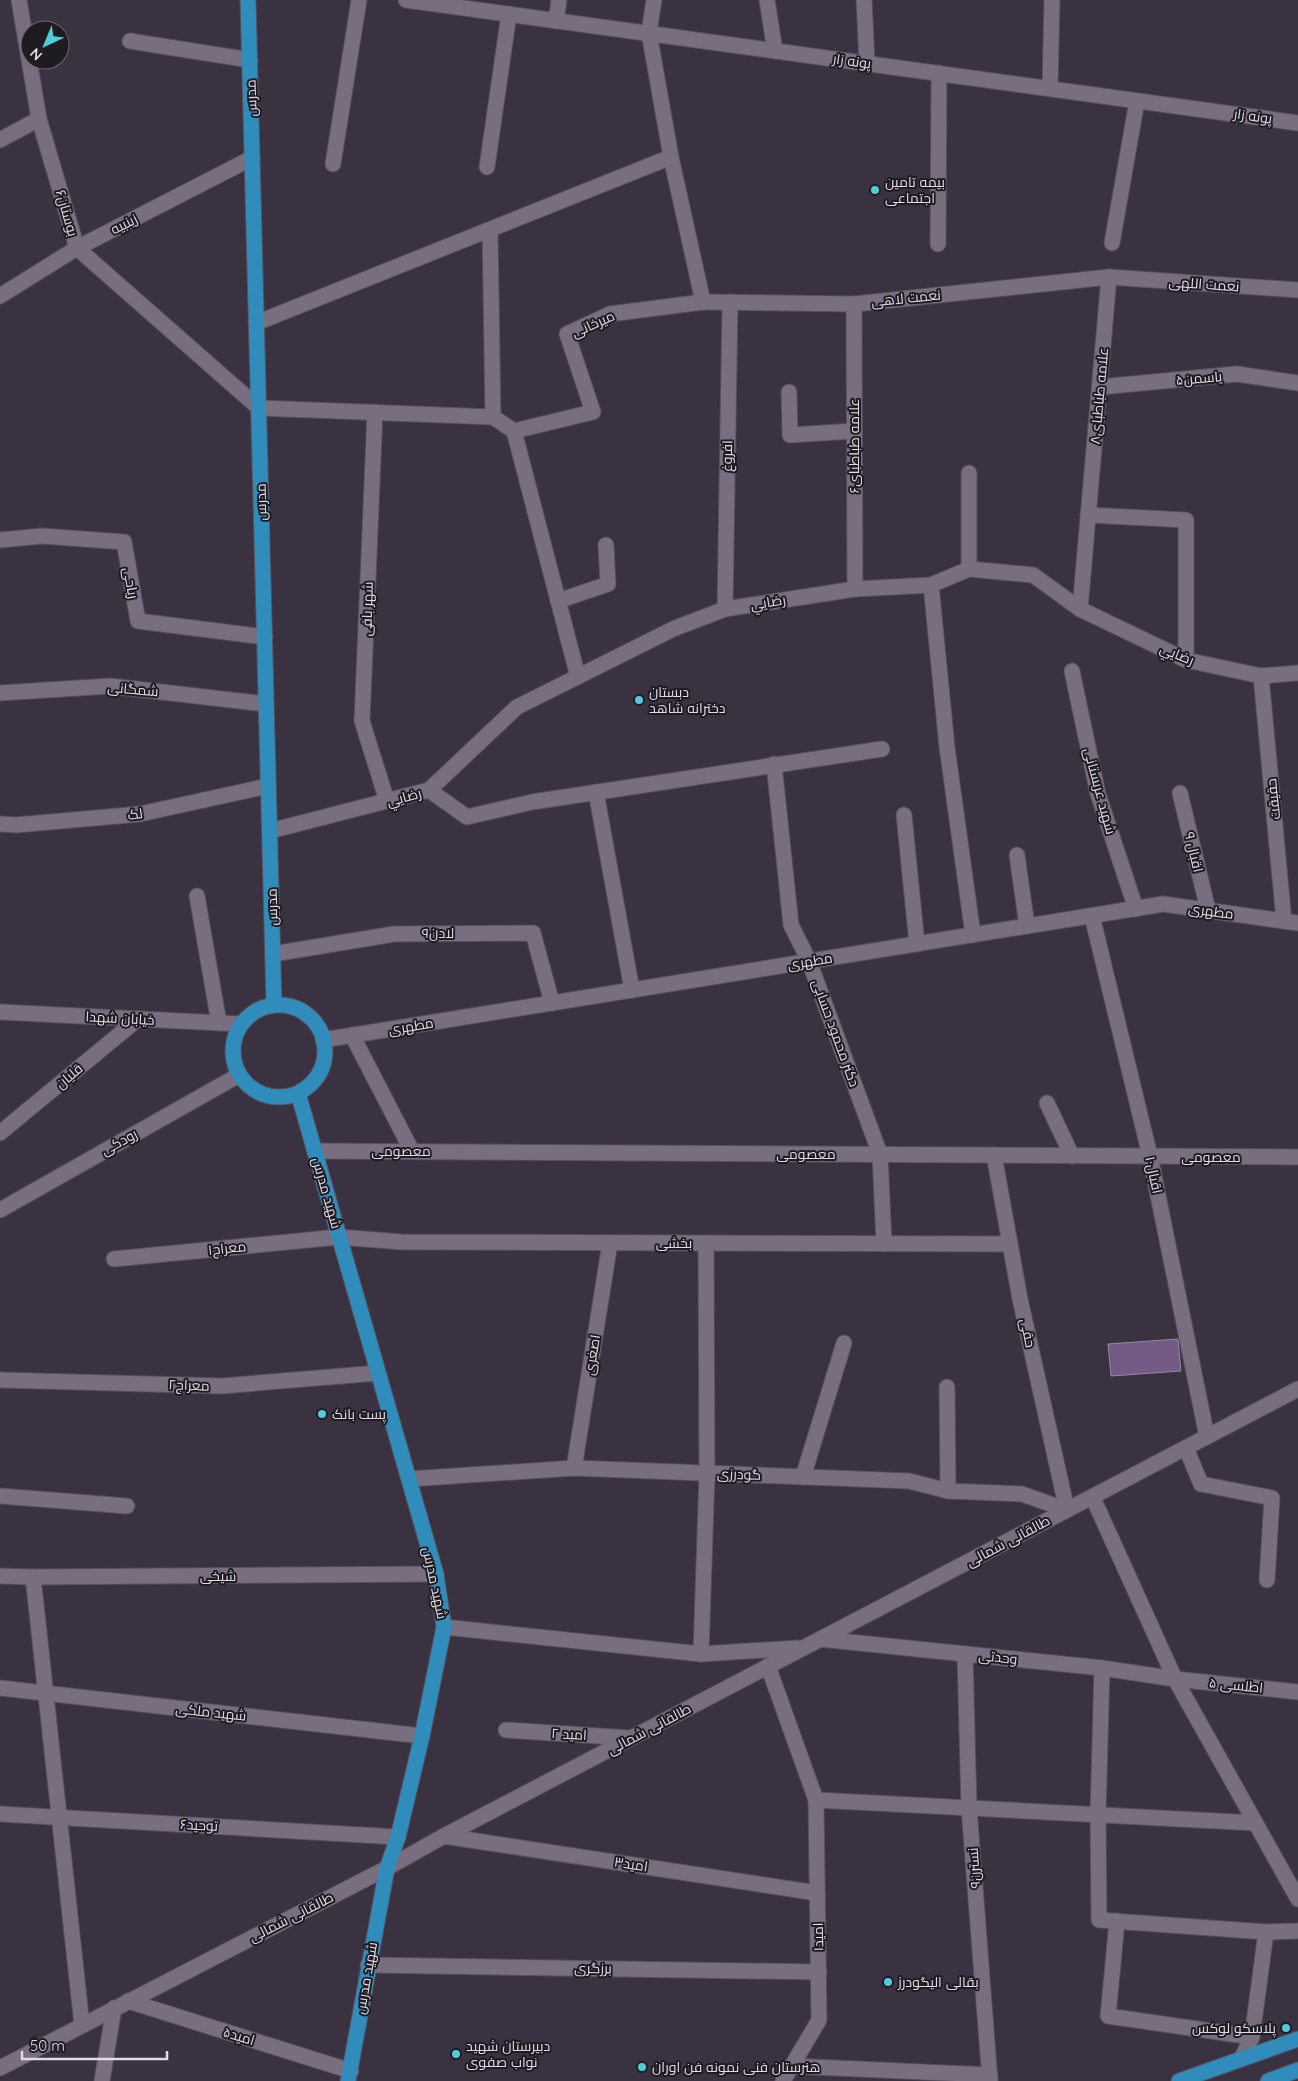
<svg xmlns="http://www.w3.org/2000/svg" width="1298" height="2081" font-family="Quicksand,Cairo,sans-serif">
<rect width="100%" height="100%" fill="#3a3241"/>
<!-- building -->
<path fill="#735b85" stroke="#958b9d" d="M1178,1339L1181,1371L1111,1376L1108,1344Z"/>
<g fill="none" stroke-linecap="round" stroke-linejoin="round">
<!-- minor casing -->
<g stroke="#564f5c" stroke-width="17">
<g id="minor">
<path d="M19,0L39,119L77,248L259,408L493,417L514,431L593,412L567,334L610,314L703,302L671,157L649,33L654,0"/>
<path d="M406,0L1298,123"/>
<path d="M767,0L775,51"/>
<path d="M864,0L867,63"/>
<path d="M556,21L559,0"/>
<path d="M130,41L250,60"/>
<path d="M1050,88L1052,0"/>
<path d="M0,140L39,119"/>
<path d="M333,164L359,0"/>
<path d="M487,167L509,14"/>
<path d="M490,230L493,417"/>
<path d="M1112,243L1137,101"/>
<path d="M938,244L939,73"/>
<path d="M0,296L77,248L252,158"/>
<path d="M703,302L854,304L1109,277L1298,290"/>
<path d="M854,304L855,589"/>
<path d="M256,323L671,157"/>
<path d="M1100,387L1237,374L1298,383"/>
<path d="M789,392L790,435L854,431"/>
<path d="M375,412L362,721L387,801"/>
<path d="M514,431L578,677"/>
<path d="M1088,515L1186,520V660"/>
<path d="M0,540L42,536L124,542L138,621L265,637"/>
<path d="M969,569V473"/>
<path d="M931,585L947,747L973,935"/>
<path d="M558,601L608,584L606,545"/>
<path d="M725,609L730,302"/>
<path d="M1080,609L1109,277"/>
<path d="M1072,671L1098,794L1136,909"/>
<path d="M1261,676L1284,921"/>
<path d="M0,693L110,686L266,704"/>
<path d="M774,764L791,925L809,961L880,1154L884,1244"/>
<path d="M429,790L467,817L532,802L882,749"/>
<path d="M596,792L632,990"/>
<path d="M1180,793L1208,910"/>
<path d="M904,815L917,944"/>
<path d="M0,824L16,825L140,814L268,786"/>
<path d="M270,831L429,790L517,707L673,629L725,609L855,589L931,585L969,569L1033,575L1080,609L1186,660L1261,676L1298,673"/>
<path d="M1017,855L1027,926"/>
<path d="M197,896L219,1023"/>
<path d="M1092,916L1150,1156L1207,1437"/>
<path d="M273,954L394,934L533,933L552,1003"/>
<path d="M0,1012L241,1024"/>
<path d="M352,1035L412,1151"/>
<path d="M323,1040L1163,904L1298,923"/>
<path d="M1047,1103L1072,1156"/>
<path d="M0,1133L138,1019"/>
<path d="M315,1151L1298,1157"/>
<path d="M994,1155L1020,1299L1067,1510"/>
<path d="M0,1210L239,1075"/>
<path d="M114,1259L339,1237L402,1242L1010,1244"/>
<path d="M0,1380L222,1386L378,1373"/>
<path d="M947,1387L948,1491"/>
<path d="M1186,1448L1201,1484L1272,1498L1267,1580"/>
<path d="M574,1468L610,1243"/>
<path d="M803,1477L844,1343"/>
<path d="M409,1479L574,1468L909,1481L948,1491L1022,1494L1067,1510"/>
<path d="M0,1496L127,1506"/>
<path d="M1093,1498L1175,1679L1298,1899"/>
<path d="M0,1576L33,1577L436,1574"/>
<path d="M33,1577L82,2025"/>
<path d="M444,1627L701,1654L798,1648"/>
<path d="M820,1639L1102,1668L1175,1679L1298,1692"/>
<path d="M701,1654L707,1473L706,1244"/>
<path d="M965,1654L969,1808L990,2081"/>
<path d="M768,1666L816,1800L819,2020L783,2081"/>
<path d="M1102,1668L1098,1815L1099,1920L1266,1932L1298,1931"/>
<path d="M0,1688L422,1736"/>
<path d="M506,1730L630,1738"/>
<path d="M816,1800L1255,1823"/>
<path d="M0,1814L398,1837"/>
<path d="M444,1836L817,1893"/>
<path d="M1117,1921L1108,2016L1252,2037"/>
<path d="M368,1965L819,1972"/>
<path d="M128,2001L351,2071"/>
<path d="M1241,2059L1252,2037L1266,1932"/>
<path d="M791,2066L990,2075"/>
<path d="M0,2068L387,1868L444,1836L1298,1389"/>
<path d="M102,2081L114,2008"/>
</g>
</g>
<!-- major casing -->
<g stroke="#564f5c" stroke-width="17">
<g id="major">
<path d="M248,0L274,1005"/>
<circle cx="279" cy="1051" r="46"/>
<path d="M298,1093L436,1574L444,1627L422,1736L398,1837L387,1868L348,2081"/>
<path d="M1179,2081L1298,2039"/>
<path d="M1268,2081L1298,2070"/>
</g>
</g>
<!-- minor -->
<use href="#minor" stroke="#786e80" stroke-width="15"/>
<!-- major -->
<use href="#major" stroke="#308cba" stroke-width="15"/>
</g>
<!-- markers -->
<g fill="#52cbd8" stroke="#1f1b22" stroke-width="2">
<circle cx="875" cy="190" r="5"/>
<circle cx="639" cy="700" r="5"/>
<circle cx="322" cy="1414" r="5"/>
<circle cx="888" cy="1982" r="5"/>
<circle cx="1286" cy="2028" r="5"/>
<circle cx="456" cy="2054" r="5"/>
<circle cx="642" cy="2067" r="5"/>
</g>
<g text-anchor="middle" stroke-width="4" stroke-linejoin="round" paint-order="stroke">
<!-- street labels -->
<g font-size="14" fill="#e0dbe5" stroke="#1f1b22">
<text transform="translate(852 61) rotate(8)" y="5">پونه زار</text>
<text transform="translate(251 98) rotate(-92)" y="5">مدرس</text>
<text transform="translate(1253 116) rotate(8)" y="5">پونه زار</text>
<text transform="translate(67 213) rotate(74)" y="5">بوستان۶</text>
<text transform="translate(124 224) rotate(-27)" y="5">زینبیه</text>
<text transform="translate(1204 284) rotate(4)" y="5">نعمت اللهی</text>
<text transform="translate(906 298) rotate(-6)" y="5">نعمت لاهی</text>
<text transform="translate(593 324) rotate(-24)" y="5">میرخانی</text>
<text transform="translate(1199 378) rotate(-5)" y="5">یاسمن۵</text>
<text transform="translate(1099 396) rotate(-85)" y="5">علامه طباطبای۸</text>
<text transform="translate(854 446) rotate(-90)" y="5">علامه طباطبای۶</text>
<text transform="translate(727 456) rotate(-89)" y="5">افروغ</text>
<text transform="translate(261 502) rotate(-91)" y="5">مدرس</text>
<text transform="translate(131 583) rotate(80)" y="5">ریاحی</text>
<text transform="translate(768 602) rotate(-9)" y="5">رضایي</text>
<text transform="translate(367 609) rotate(-88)" y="5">شهر بافی</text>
<text transform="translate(1177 654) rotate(22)" y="5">رضایي</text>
<text transform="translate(133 689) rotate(5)" y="5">شمگانی</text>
<text transform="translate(1100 791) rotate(75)" y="5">شهید عربستانی</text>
<text transform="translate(404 797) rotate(-15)" y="5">رضایي</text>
<text transform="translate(1273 799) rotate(-96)" y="5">حقیقت</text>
<text transform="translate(135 814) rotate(-8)" y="5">لک</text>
<text transform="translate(1194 852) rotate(77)" y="5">اقبال ۹</text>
<text transform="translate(272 907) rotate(-91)" y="5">مدرس</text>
<text transform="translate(1211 911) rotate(8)" y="5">مطهری</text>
<text x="438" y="938">لادن۹</text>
<text transform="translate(810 961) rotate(-9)" y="5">مطهری</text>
<text transform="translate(120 1018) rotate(3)" y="5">خیابان شهدا</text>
<text transform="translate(411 1026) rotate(-9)" y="5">مطهری</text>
<text transform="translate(836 1033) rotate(70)" y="5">دکتر محمود حسابی</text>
<text transform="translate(69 1076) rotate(-40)" y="5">قلیان</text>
<text transform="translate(119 1142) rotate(-29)" y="5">رودکی</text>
<text x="401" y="1156">معصومی</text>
<text x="806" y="1159">معصومی</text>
<text x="1211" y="1162">معصومی</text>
<text transform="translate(1154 1175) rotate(78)" y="5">اقبال۱۰</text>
<text transform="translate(327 1193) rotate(74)" y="5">شهید مدرس</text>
<text x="674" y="1248">بخشی</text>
<text transform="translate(227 1248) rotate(-6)" y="5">معراج۱</text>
<text transform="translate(1028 1333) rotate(78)" y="5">حقی</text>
<text transform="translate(592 1355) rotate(-81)" y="5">اصغری</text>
<text transform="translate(189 1385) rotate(2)" y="5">معراج۲</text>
<text transform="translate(739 1474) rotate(2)" y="5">گودرزی</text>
<text transform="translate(1008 1541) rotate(-28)" y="5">طالقانی شمالی</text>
<text x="218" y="1581">شیخی</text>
<text transform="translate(435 1583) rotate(78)" y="5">شهید مدرس</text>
<text transform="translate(998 1657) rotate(6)" y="5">وحدتی</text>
<text transform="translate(1236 1685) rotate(6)" y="5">اطلسی ۵</text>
<text transform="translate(211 1712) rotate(6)" y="5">شهید ملکی</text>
<text transform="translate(649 1729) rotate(-28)" y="5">طالقانی شمالی</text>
<text transform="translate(569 1734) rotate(3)" y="5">امید ۲</text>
<text transform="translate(199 1825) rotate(3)" y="5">توحید۶</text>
<text transform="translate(631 1864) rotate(9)" y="5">امید۳</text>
<text transform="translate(974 1868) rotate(-94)" y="5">نسترن۹</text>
<text transform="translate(291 1917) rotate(-27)" y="5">طالقانی شمالی</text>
<text transform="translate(818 1937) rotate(-91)" y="5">امید۱</text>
<text transform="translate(593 1968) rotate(1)" y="5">برزگری</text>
<text transform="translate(366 1978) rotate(-80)" y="5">شهید مدرس</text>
<text transform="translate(239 2036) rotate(17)" y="5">امید۵</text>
</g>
<!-- poi labels -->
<g font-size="14" fill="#e0dbe5" stroke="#1f1b22" text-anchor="start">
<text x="885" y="187">بیمه تامین<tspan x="885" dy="16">اجتماعی</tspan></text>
<text x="649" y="697">دبستان<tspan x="649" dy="16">دخترانه شاهد</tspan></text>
<text x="332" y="1419">پست بانک</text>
<text x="898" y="1987">بقالی الیگودرز</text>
<text x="1276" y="2033" text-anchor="end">پلاسکو لوکس</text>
<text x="466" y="2051">دبیرستان شهید<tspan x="466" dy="16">نواب صفوی</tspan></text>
<text x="652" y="2072">هنرستان فنی نمونه فن اوران</text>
</g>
</g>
<!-- north arrow -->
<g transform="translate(45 45) rotate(224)"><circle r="24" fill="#1f1b22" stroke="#6c6870"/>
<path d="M0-4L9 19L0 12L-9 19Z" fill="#52cbd8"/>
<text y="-8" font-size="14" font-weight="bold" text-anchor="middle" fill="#e0dbe5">N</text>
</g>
<!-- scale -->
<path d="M22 2051v8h145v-8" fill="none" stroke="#e0dbe5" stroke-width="2.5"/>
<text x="30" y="2051" font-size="15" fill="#e0dbe5" stroke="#1f1b22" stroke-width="4" paint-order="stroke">50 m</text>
</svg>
